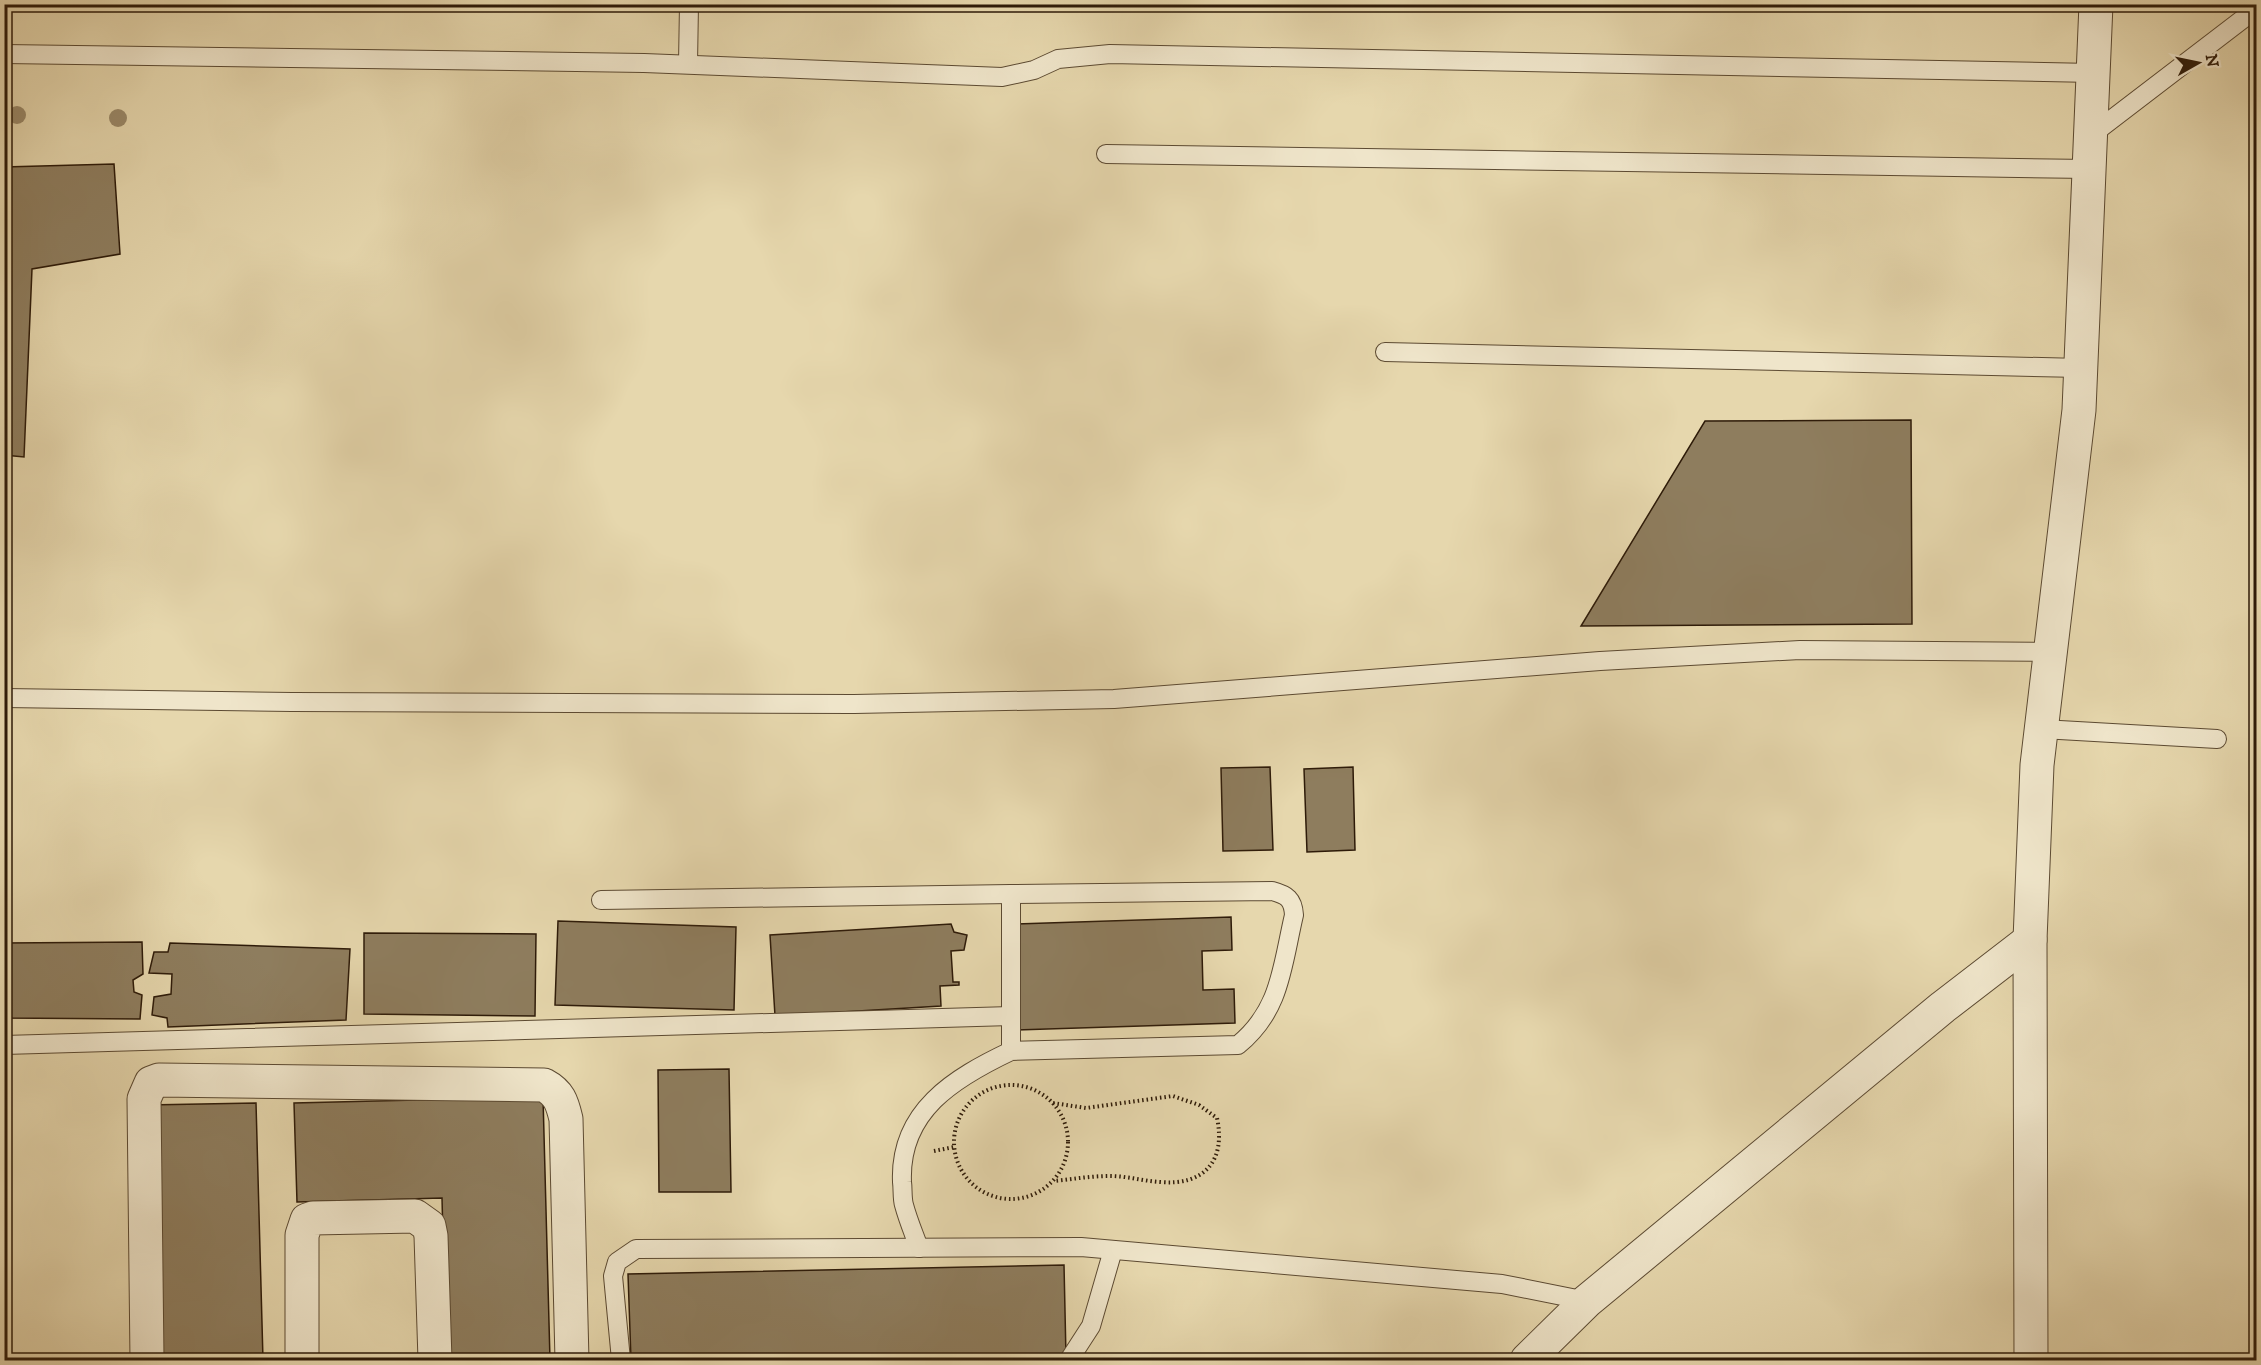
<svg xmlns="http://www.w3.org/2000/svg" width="2261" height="1365" font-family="'IM FELL DW Pica',serif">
<rect width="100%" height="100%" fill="#e6d7ad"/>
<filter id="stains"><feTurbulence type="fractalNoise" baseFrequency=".00333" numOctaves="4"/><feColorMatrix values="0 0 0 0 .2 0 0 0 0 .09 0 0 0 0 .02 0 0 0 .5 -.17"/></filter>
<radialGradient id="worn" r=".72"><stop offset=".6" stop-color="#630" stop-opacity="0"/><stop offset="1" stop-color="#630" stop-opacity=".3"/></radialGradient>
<!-- building -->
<g fill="#8e7d5e" stroke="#2e1b09" stroke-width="1.5">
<path d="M114,164L120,254L32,269L24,457L4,455V167Z"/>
<path d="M1911,420L1912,624L1581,626L1705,421Z"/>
<path d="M1270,767L1273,850L1223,851L1221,768Z"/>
<path d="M1353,767L1355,850L1307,852L1304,769Z"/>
<path d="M1231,917L1232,950L1202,951L1203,990L1234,989L1235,1023L1016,1030L1013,924Z"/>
<path d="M558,921L736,927L734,1010L555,1005Z"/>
<path d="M951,924L954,932L967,935L964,950L951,951L953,982H959V985L940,986L941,1006L775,1016L770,935Z"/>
<path d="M364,933L536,934L535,1016L364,1014Z"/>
<path d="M142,942L143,974L133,980L134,992L142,995L140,1019L4,1018V943Z"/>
<path d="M170,943L350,949L346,1020L168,1027L167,1018L152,1015L154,997L171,994L172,974L149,973L154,952H168Z"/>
<path d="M729,1069L731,1192H659L658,1070Z"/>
<path d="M543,1097L550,1360H446L442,1198L297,1202L294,1103Z"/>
<path d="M256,1103L263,1360H153L147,1105Z"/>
<path d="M1064,1265L1066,1357L631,1360L628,1274Z"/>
</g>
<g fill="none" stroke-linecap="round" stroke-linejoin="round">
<!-- lane casing -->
<g stroke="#5c4a32" stroke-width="20">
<g id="lane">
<path d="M4,54L644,63L1002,77L1034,70L1058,59L1110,54L2093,73"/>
<path d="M688,64L689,4"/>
<path d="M2090,136L2256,9"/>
<path d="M1106,154L2089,169"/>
<path d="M1385,352L2081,368"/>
<path d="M4,698L292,702L854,704L1114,699L1600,661L1800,650L2051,652"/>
<path d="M2042,729L2217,739"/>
<path d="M601,900L1011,894"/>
<path d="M4,1045L1011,1016"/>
<path d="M919,1248C914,1234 908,1220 904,1205C902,1198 903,1189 902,1182C899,1111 954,1078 1011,1051L1238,1045C1281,1010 1282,966 1294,915C1293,899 1287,895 1272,891L1011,894V1051"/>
<path d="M621,1360L613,1276L617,1262L636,1249L1081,1247L1502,1284L1587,1301"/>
<path d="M1069,1360L1091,1326L1113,1250"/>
</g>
</g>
<!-- street casing -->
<g stroke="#5c4a32" stroke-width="35">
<g id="street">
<path d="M147,1360L144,1099L151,1083L159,1080L544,1085C559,1093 562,1102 566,1119L572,1360"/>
<path d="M302,1360V1235L307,1220L313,1218L415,1216L429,1226L431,1236L435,1360"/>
<path d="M1527,1360L1587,1301L1943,1007L2030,940"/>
<path d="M2031,1360L2030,940L2037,765L2079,410L2096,4"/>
</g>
</g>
<!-- path -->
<g stroke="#2e1b09" stroke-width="4" stroke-dasharray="1.5 3" stroke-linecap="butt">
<circle cx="1011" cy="1142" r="57"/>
<path d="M1053,1103L1086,1108L1173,1096L1199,1105L1217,1118C1226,1160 1205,1186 1160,1182C1143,1181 1127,1176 1110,1176C1091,1176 1073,1179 1054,1181"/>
<path d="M934,1151L954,1147"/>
</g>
<!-- lane -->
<use href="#lane" stroke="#efe5ca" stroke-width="18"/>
<!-- street -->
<use href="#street" stroke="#efe5ca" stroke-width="33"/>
</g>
<!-- trees -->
<g fill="#9a8969">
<circle cx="17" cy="115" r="9"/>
<circle cx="118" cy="118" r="9"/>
</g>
<!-- margin -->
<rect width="2261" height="1365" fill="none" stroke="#e6d7ad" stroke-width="24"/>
<rect x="6" y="6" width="2249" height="1353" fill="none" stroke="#2e1b09" stroke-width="3"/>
<rect x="12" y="12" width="2237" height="1341" fill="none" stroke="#2e1b09" stroke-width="1.5"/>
<!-- north arrow -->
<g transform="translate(2198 63) rotate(81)" stroke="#efe5ca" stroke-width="4.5" paint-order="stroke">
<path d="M0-4.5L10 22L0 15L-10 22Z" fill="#2e1b09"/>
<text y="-9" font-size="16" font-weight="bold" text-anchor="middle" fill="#2e1b09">N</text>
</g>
<rect width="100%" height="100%" filter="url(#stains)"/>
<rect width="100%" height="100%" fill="url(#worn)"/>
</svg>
